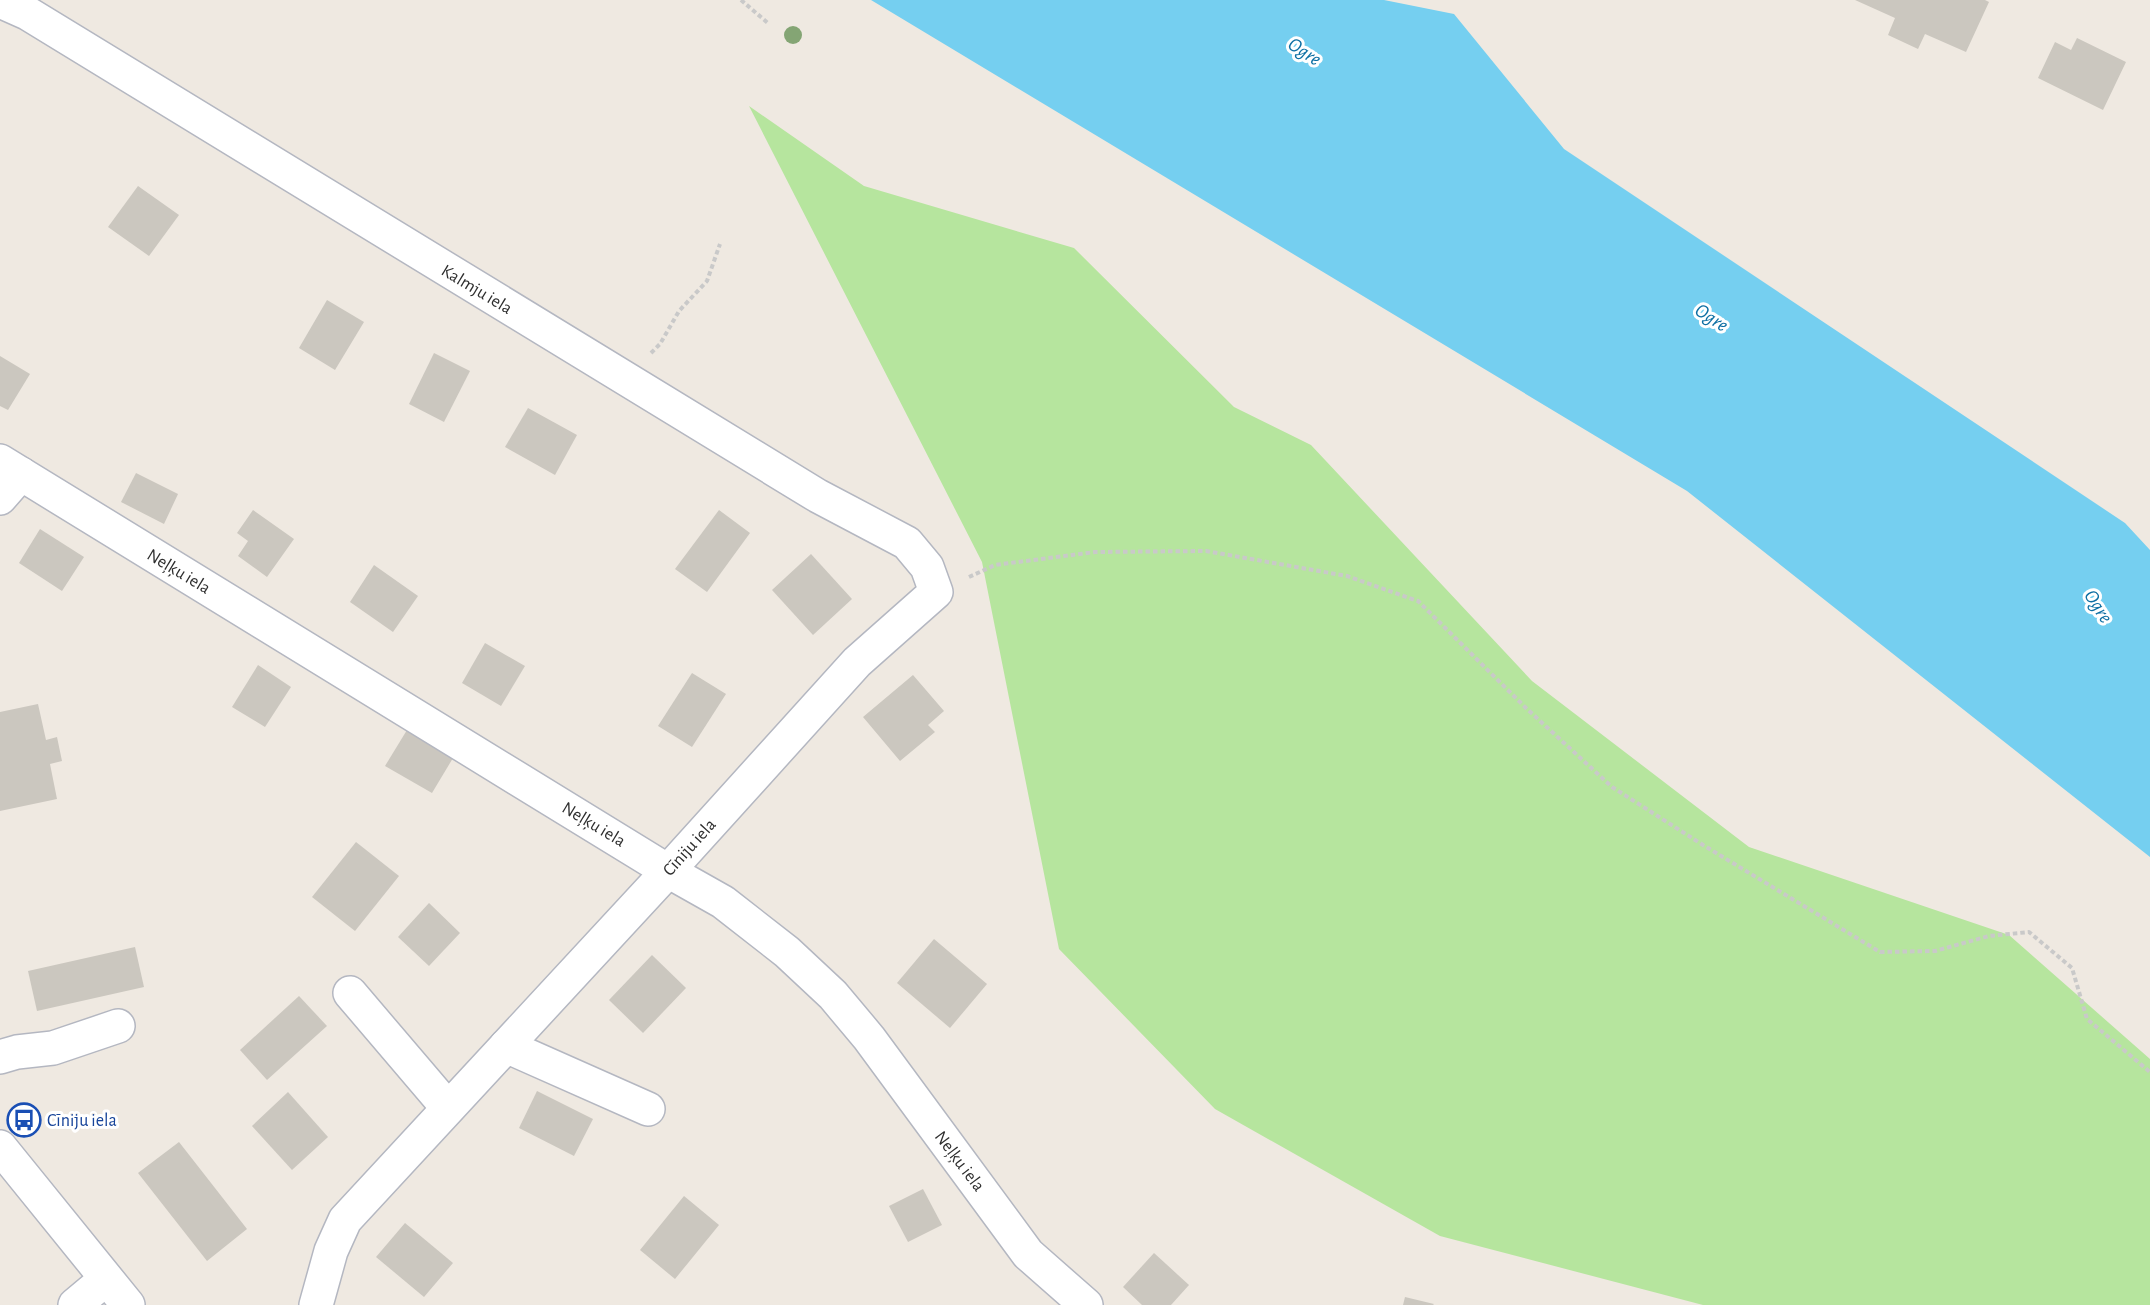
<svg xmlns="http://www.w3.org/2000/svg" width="2150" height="1305" font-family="'Alegreya Sans',sans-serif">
<rect width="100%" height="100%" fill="#efe9e1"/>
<!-- green -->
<path fill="#b6e59e" d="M749,106L864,186L1074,248L1234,407L1311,445L1532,681L1749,847L2009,935L2150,1059V1305H1703L1440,1236L1215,1109L1059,949L982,562Z"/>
<!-- water -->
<path fill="#75cff0" d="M871,0H1384L1454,14L1564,149L2125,523L2150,550V857L1687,491Z"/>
<!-- building -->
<g fill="#cbc7bf">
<path d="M1855,0H1985L1989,2L1966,52L1925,34L1918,49L1888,35L1895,18Z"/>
<path d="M2077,38L2126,62L2103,110L2038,78L2055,42L2071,50Z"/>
<path d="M138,186L179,215L149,256L108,227Z"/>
<path d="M327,300L364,322L335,370L299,348Z"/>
<path d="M434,353L470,371L444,422L409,404Z"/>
<path d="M0,356L30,374L8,410L0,406Z"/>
<path d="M528,408L577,435L555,475L505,447Z"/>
<path d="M136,473L178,494L164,524L121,502Z"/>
<path d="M253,510L294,539L267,577L238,556L248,541L237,533Z"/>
<path d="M719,510L750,533L707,592L675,569Z"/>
<path d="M40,529L84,557L62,591L19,563Z"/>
<path d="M811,554L852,599L813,635L772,590Z"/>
<path d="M374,565L418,596L393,632L350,602Z"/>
<path d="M485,643L525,666L501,706L462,683Z"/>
<path d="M258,665L291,687L265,727L232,707Z"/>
<path d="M692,673L726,694L692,747L658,726Z"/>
<path d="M913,675L944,711L928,725L935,732L900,761L863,717Z"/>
<path d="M38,704L46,740L57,737L62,761L50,764L57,799L0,811V712Z"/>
<path d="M407,730L453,758L432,793L385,766Z"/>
<path d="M356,842L399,876L355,931L312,897Z"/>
<path d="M429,903L460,933L429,966L398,937Z"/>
<path d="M934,939L987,984L950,1028L897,983Z"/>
<path d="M135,947L144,987L37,1011L28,971Z"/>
<path d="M652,955L686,988L643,1033L609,1000Z"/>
<path d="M299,996L327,1026L267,1080L240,1050Z"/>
<path d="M537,1091L593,1119L574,1156L519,1128Z"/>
<path d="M288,1092L328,1137L292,1170L252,1126Z"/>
<path d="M179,1142L247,1229L207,1261L138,1173Z"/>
<path d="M923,1189L942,1225L908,1242L889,1206Z"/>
<path d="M684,1196L719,1225L675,1279L640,1250Z"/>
<path d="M405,1223L453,1263L424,1297L376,1257Z"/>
<path d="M1154,1253L1189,1285L1171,1305H1142L1123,1287Z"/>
<path d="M1405,1297L1434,1304L1433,1305H1403Z"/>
</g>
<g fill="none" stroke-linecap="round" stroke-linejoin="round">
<!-- minor casing -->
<g stroke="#b4b7c1" stroke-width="36">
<g id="minor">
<path d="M0,1L27,13L818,496L907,543L927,567L936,592L857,662L668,871L345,1220L331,1251L316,1305"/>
<path d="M0,461L668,871L723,902L787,952L833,995L869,1038L1028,1254L1086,1305"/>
<path d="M0,498L21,474"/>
<path d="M350,993L448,1108"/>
<path d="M506,1046L648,1109"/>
<path d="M0,1057L17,1052L53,1048L118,1026"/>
<path d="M0,1147L128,1305"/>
<path d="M75,1305L106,1279"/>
</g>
</g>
<!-- path -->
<g stroke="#c9c9c9" stroke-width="4" stroke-dasharray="4.5 3" stroke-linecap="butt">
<path d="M741,0L769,24"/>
<path d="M651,353L660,344L679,311L707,281L720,244"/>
<path d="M969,577L995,565L1095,552L1206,551L1347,576L1418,601L1527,709L1612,787L1703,845L1880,952L1935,951L1989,936L2029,932L2072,968L2087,1019L2150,1072"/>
</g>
<!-- minor -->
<use href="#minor" stroke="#fff" stroke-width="33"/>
</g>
<!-- trees -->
<circle fill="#84a574" cx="793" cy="35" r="9"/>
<!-- icons -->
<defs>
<g id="bus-ring" transform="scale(1.725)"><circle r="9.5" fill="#fff" stroke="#1a4fb4" stroke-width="1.5"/><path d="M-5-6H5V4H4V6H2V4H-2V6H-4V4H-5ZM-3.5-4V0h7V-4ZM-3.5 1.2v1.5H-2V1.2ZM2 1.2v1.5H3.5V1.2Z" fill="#1a4fb4"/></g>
</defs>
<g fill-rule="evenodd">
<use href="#bus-ring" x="24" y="1120"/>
</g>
<g text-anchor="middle" stroke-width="6" stroke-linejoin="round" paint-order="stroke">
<!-- street labels -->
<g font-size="18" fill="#2e2e2e" stroke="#fff">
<text transform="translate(477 289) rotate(31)" y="6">Kalmju iela</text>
<text transform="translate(179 571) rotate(31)" y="6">Neļķu iela</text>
<text transform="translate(594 824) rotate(31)" y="6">Neļķu iela</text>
<text transform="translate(689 847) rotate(-48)" y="6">Cīniju iela</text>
<text transform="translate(960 1161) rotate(53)" y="6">Neļķu iela</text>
</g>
<!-- transit labels -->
<g font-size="18" fill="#164399" stroke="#fff" text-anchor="start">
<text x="47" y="1126">Cīniju iela</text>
</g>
<!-- water labels -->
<g font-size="20" font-style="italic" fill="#0d6fa3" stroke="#fff">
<text transform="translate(1305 51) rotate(33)" y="7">Ogre</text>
<text transform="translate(1712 317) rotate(33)" y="7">Ogre</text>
<text transform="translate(2099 606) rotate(57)" y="7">Ogre</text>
</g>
</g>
</svg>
